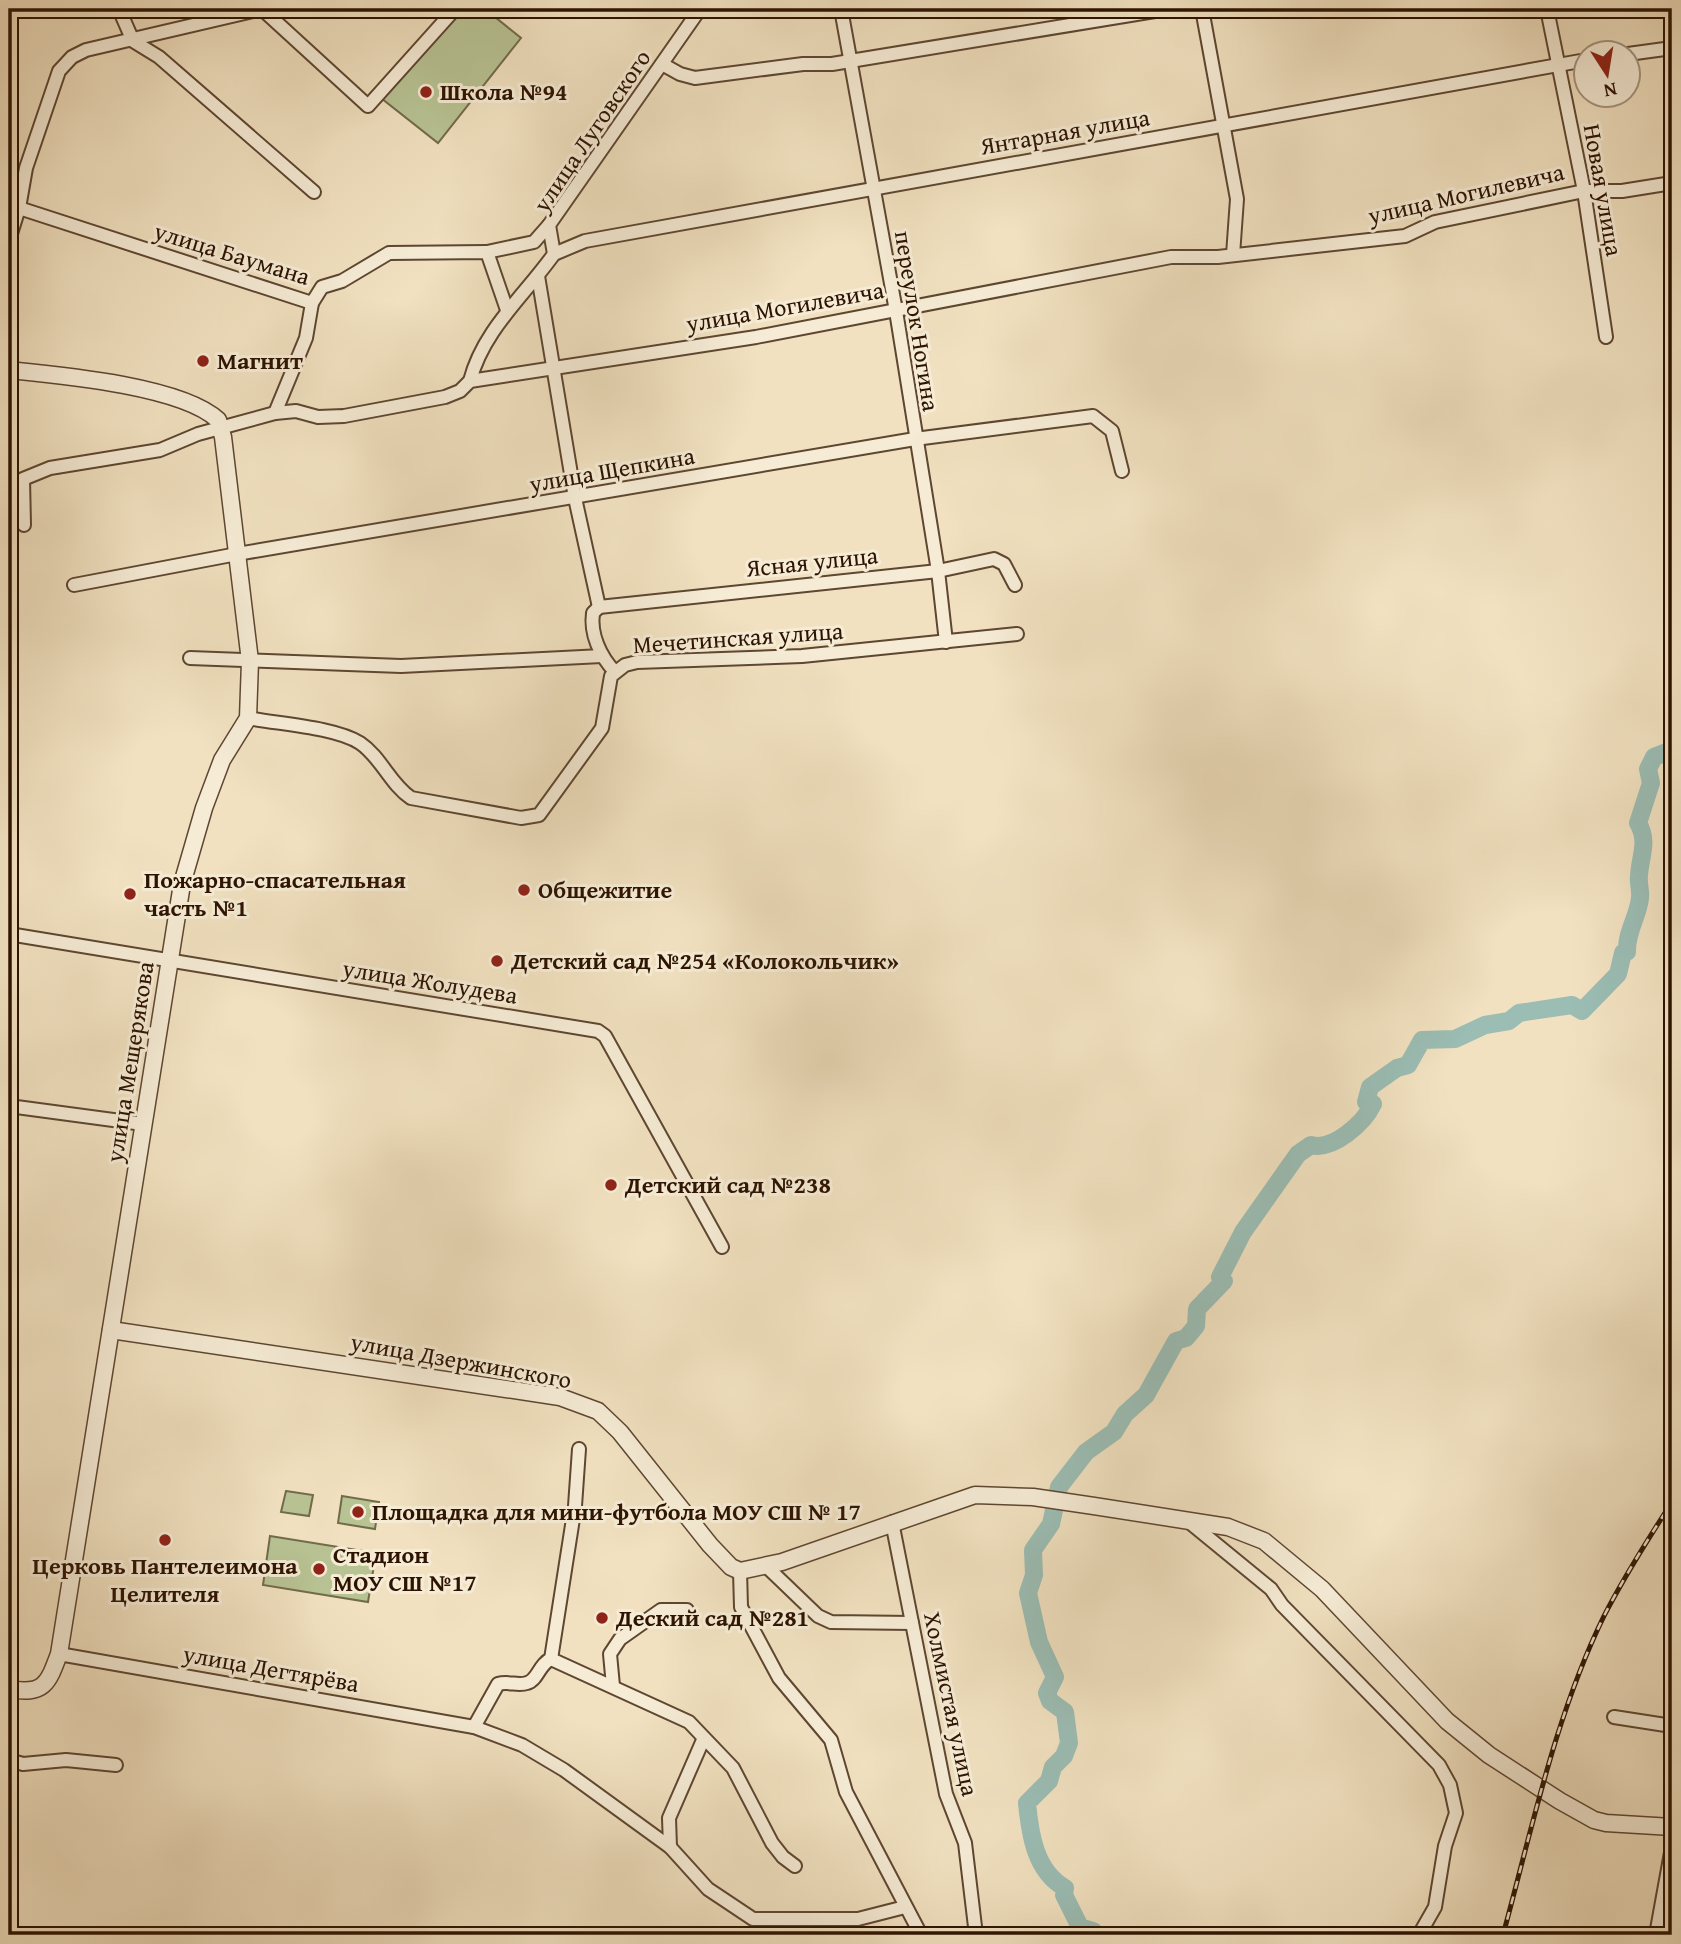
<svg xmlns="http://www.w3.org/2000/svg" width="1681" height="1944" font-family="'Gentium Book Plus',serif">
<rect width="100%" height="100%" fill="#f1e1c0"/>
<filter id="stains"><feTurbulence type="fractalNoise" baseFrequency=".00286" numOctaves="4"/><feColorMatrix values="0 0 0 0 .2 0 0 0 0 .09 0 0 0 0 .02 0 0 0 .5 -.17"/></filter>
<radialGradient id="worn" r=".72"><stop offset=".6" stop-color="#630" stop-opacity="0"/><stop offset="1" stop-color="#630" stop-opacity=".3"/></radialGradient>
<!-- green -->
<g fill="#b8c394" stroke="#726b4a" stroke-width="2">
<path d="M452,9H485L521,38L438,143L381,98Z"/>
<path d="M286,1491L313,1495L309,1516L281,1512Z"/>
<path d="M342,1496L379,1502L375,1529L338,1523Z"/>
<path d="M270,1536L376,1553L368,1602L263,1585Z"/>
</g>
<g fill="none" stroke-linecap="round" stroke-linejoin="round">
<!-- river -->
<path stroke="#9bbdb4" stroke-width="18" d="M1093,1935V1931L1080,1927L1064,1895L1065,1888C1035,1871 1030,1834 1027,1803L1049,1781L1053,1767L1064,1756L1069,1743L1065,1712L1050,1701L1047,1693L1055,1677L1039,1642L1028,1593L1034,1575L1033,1550L1051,1524L1059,1487L1086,1452L1114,1432L1125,1414L1146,1395L1176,1341L1186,1338L1196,1326L1197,1309L1224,1281L1220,1277L1243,1232L1298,1154L1311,1145C1333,1151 1364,1123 1373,1104L1366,1102L1370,1087L1397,1068L1408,1065L1422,1040L1455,1039L1485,1025L1509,1021L1519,1013L1572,1005L1582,1011L1618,974L1623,953L1627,952C1626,932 1638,917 1640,898C1641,891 1638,883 1639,876C1640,856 1649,842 1638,823L1651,783L1648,769L1654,757L1672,750"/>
<!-- minor casing -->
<g stroke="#5e4631" stroke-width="16">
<g id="minor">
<path d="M119,9L133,41L159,57L314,192"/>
<path d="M841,9L896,311L938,571L946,642"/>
<path d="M1202,9L1237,199L1233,255"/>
<path d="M1547,9L1584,191L1606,337"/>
<path d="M1628,54L1672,48"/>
<path d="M662,64L680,74L695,78L803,64H832L1167,9"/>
<path d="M19,208L312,303L322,287L342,281L389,253L487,252L507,310"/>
<path d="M9,240L19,208L26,168L59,71L72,57L86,50L262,9L368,106L455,9"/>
<path d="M487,252L534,242L549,225"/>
<path d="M554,254L585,241L1586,60"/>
<path d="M538,276L575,498L599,607"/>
<path d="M470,381C483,330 525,295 554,254L549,225L700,9"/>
<path d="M275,413L306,338L312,303"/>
<path d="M24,525L23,479L50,468L160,450L198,434L275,413L296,411L318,417L344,416L445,397L460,391L470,381L756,337L1171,257H1218L1405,236L1435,222L1584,191H1622L1672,183"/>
<path d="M74,585L237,554L915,439L1093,416L1112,431L1122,471"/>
<path d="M599,607L938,571L994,559L1004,564L1015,585"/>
<path d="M599,607L593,613C590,634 600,656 615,672"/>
<path d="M190,658L401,666L602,656"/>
<path d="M248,718C278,724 335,727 360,743C381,757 390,784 411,798L521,818L539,815L602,728L611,676L625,665L637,662L802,656L1017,634"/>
<path d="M9,934L598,1031L605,1036L722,1247"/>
<path d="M9,1106L143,1124"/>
<path d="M579,1449L575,1506L551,1659L689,1722L733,1768L772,1843L783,1857L795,1866"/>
<path d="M1188,1521L1271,1589L1282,1605L1439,1765L1450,1785L1456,1813L1445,1846L1435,1907L1419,1935"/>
<path d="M892,1522L946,1794L965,1843L976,1935"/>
<path d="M767,1567L818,1616L831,1622L912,1623"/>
<path d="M740,1571L741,1607L779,1678L831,1740L846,1792L921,1935"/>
<path d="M59,1654L474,1727L522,1745L564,1770L670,1847L708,1889L753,1919H858L905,1907"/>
<path d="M613,1686L610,1654L620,1639L661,1610H687"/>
<path d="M1614,1717L1672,1726"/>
<path d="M474,1727L498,1684C508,1681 518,1686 527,1683C538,1680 539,1664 551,1659"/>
<path d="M9,1760L23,1764L66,1760L116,1765"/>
<path d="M670,1847L669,1818L703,1740"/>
<path d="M1656,1935L1672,1847"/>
</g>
</g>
<!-- tertiary casing -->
<g stroke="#5e4631" stroke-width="19">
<g id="tertiary">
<path d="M9,370C59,375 182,386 218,420L223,437L250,661L248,718L222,760L204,808L182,884L59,1654C48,1684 44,1695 9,1689"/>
<path d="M111,1330L560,1397L598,1411L620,1432L710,1545L731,1567L740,1571L782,1562L975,1495L1033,1497L1094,1506L1228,1527L1264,1541L1322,1589L1447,1721L1489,1755L1560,1801L1594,1820L1606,1823L1672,1827"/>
</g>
</g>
<!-- minor -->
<use href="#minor" stroke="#f6ecd6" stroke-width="12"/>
<!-- tertiary -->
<use href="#tertiary" stroke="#f6ecd6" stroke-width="16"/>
<!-- rail casing -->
<g stroke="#2d1301" stroke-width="5">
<path id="rail" d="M1503,1935C1532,1829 1555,1716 1604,1616C1624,1577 1648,1539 1672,1502"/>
</g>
<!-- rail -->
<use href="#rail" stroke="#f6ecd6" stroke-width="2.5" stroke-dasharray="8" stroke-linecap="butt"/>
</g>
<!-- markers -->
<g fill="#8f2418" stroke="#f6ecd6" stroke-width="2.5">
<circle cx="426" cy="92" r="7"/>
<circle cx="203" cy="361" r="7"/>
<circle cx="524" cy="890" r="7"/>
<circle cx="130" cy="894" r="7"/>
<circle cx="497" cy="961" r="7"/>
<circle cx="611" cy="1185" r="7"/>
<circle cx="358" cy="1512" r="7"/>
<circle cx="165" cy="1540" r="7"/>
<circle cx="319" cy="1569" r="7"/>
<circle cx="602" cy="1618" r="7"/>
</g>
<g text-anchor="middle" stroke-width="6" stroke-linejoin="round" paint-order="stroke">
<!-- poi labels -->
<g font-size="24" font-weight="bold" fill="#2d1301" stroke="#f6ecd6" text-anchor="start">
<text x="440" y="100">Школа №94</text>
<text x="217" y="369">Магнит</text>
<text x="144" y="888">Пожарно-спасательная<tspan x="144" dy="28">часть №1</tspan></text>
<text x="538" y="898">Общежитие</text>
<text x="511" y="969">Детский сад №254 «Колокольчик»</text>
<text x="625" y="1193">Детский сад №238</text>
<text x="372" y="1520">Площадка для мини-футбола МОУ СШ № 17</text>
<text x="333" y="1563">Стадион<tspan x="333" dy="28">МОУ СШ №17</tspan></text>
<text x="165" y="1574" text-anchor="middle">Церковь Пантелеимона<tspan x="165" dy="28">Целителя</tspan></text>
<text x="616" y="1626">Деский сад №281</text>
</g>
<!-- street labels -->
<g font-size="24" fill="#2d1301" stroke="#f6ecd6">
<text transform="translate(592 131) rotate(-56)" y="8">улица Луговского</text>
<text transform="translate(1065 132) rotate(-10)" y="8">Янтарная улица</text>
<text transform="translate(1603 190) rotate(80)" y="8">Новая улица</text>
<text transform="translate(1466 194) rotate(-13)" y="8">улица Могилевича</text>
<text transform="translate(232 254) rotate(17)" y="8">улица Баумана</text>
<text transform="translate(785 307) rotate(-10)" y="8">улица Могилевича</text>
<text transform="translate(917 321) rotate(81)" y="8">переулок Ногина</text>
<text transform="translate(612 470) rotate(-10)" y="8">улица Щепкина</text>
<text transform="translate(812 562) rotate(-6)" y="8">Ясная улица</text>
<text transform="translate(738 638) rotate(-4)" y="8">Мечетинская улица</text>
<text transform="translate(430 982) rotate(9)" y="8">улица Жолудева</text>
<text transform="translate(130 1062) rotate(-81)" y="8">улица Мещерякова</text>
<text transform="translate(461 1361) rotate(10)" y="8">улица Дзержинского</text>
<text transform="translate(271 1669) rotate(10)" y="8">улица Дегтярёва</text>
<text transform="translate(951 1704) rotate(78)" y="8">Холмистая улица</text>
</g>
</g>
<!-- margin -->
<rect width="1681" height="1944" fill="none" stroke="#f1e1c0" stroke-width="35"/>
<rect x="10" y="10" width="1660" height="1923" fill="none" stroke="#2d1301" stroke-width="3.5"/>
<rect x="18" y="18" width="1646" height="1909" fill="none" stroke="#2d1301" stroke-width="2"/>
<!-- north arrow -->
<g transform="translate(1607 74) rotate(168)"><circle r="33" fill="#f6ecd6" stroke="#a69581" stroke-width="2"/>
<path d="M0-5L12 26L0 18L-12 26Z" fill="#8f2418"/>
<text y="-10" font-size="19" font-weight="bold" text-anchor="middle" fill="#2d1301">N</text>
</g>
<rect width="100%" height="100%" filter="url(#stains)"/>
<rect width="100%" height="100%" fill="url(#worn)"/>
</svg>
